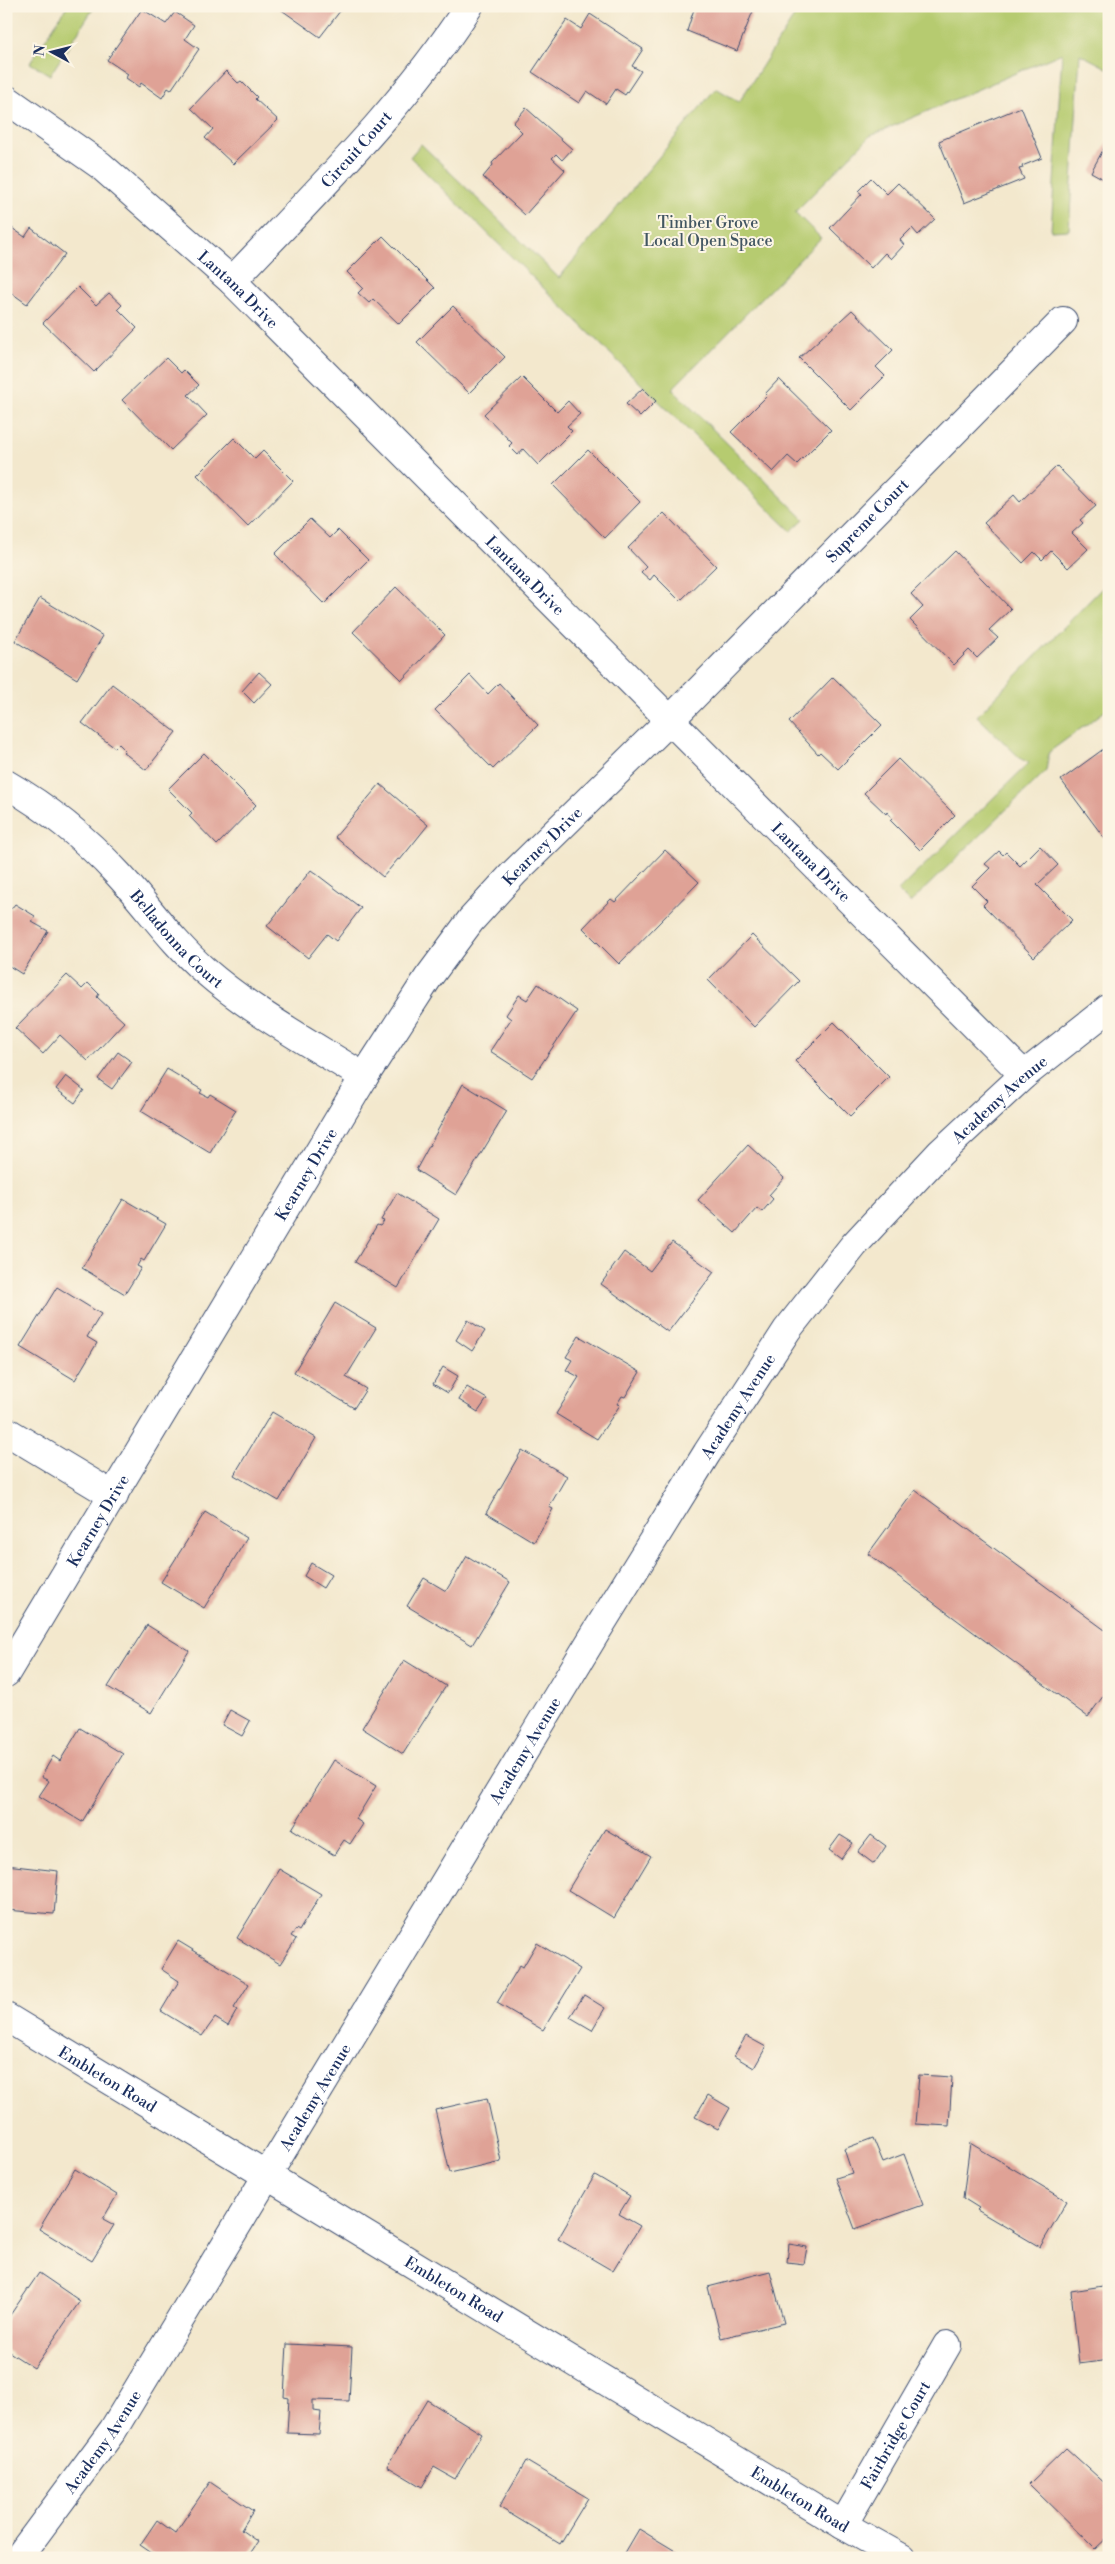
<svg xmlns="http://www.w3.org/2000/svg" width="1115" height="2564" font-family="'Libre Bodoni',serif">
<rect width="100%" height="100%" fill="#fcf5e5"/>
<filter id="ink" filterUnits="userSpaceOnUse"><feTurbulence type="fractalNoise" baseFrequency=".02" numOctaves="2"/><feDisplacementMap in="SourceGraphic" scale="10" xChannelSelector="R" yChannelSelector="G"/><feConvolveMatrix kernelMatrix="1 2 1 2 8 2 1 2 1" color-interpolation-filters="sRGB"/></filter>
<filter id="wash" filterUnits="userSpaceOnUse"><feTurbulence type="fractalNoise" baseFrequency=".0096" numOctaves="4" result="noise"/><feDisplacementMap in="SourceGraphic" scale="20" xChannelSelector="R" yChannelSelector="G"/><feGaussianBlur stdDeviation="1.12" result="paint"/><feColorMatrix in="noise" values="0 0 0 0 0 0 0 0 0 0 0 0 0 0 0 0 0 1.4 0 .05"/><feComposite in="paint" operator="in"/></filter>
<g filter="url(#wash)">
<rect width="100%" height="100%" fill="#f3e8cd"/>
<!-- green -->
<g fill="#b6cb6f" stroke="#687d66">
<path d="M67,6H95L50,75L30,63Z"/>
<path d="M801,6H1109V69L1080,54L1069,230L1051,231L1062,53L870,136L795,212L821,238L672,389L804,519L791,531L410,157L421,144L559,278L716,88L739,102Z"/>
<path d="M1109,581V708L1049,752L1046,771L910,903L898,891L1029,763L1021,759L977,716Z"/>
</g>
<g id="blocks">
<!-- building -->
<g fill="#dfa296">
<path d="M276,6H344L320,37Z"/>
<path d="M695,6H755L737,51L687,31Z"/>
<path d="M142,9L166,24L175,12L194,25L185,39L199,49L171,90L168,88L162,98L141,83L139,87L126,78L128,74L107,60Z"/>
<path d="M590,14L643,49L632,66L641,71L625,95L616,89L606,104L587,91L579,103L532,72L567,20L581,29Z"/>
<path d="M226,71L238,83L241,81L257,97L255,99L278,120L233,164L205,138L213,129L191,108Z"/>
<path d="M1021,107L1042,158L1022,166L1023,168L1019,169L1024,179L964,203L939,141Z"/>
<path d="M526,108L572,149L562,160L556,154L552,158L565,170L525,215L483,177L493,165L492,163L522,132L513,123Z"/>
<path d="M1109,139V182L1091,172Z"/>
<path d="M871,178L887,194L898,183L935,219L918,235L912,228L900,240L904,245L891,259L885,253L871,268L830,228L862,194L858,191Z"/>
<path d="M6,224L25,237L31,228L65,254L27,304L6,289Z"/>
<path d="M383,236L435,288L399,324L373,299L369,303L358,293L363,288L347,272Z"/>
<path d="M78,287L96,305L109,293L122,305L118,309L137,328L94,372L43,323Z"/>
<path d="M453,306L505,357L469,393L417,342Z"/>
<path d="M852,310L893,350L876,367L885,376L851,410L799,358Z"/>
<path d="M166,358L181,373L184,370L199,385L188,395L207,415L171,450L122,400Z"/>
<path d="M522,377L557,412L568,401L580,414L567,426L572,431L538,465L523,449L518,455L509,446L512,443L484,414Z"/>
<path d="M779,379L831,430L797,464L788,456L773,472L731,432L767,396L765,394Z"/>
<path d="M643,388L656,401L640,417L626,404Z"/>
<path d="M234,438L255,459L263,451L293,481L248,527L197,475Z"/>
<path d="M588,450L640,502L605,538L553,485Z"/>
<path d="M1057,466L1096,506L1080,520L1083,523L1072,533L1088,549L1068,568L1051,551L1042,560L1034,552L1023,563L984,523L1014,495L1020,502Z"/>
<path d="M664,513L716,566L680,601L654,575L650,580L641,572L646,567L628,548Z"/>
<path d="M310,519L330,538L338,530L368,560L324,604L275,554Z"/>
<path d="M955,551L1011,609L989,630L998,638L977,658L969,650L954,665L910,620L923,607L911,594Z"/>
<path d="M396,587L445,635L402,680L353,632Z"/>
<path d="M40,598L103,636L77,679L15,641Z"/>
<path d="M259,672L272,684L254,703L242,691Z"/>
<path d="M470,675L488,694L499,683L538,725L493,769L435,710Z"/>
<path d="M833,677L882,725L838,769L820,752L818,754L789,722Z"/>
<path d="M112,684L176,732L146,770L123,752L125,750L119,744L115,748L82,723Z"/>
<path d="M1109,745V836L1105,839L1061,780Z"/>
<path d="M204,753L256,805L217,845L189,816L192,813L168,789Z"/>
<path d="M898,759L955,815L920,850L890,820L892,818L887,812L886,814L864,793Z"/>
<path d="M380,784L428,825L400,860L398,859L383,877L335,837Z"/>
<path d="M1040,846L1058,865L1037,885L1072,920L1034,957L983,905L987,901L972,886L990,868L985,864L999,851L1003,855L1006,852L1020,866Z"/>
<path d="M665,850L699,882L619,964L583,928L611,899L615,902Z"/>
<path d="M311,870L361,908L336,941L327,934L308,958L267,926Z"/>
<path d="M15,904L35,916L32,922L48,931L22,974L6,964V906L11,909Z"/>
<path d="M752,935L799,981L754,1027L708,980Z"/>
<path d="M67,975L82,989L88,983L99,994L97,997L124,1022L88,1061L60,1035L43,1054L15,1028Z"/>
<path d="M538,984L577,1011L532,1078L490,1051L511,1019L506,1015L519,995L527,1000Z"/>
<path d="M834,1022L889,1077L850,1116L795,1061Z"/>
<path d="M118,1052L132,1062L112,1089L98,1079Z"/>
<path d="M167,1069L202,1090L200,1093L208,1097L210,1094L236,1110L210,1153L141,1111Z"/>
<path d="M66,1076L84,1090L75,1103L56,1089Z"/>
<path d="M463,1084L507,1111L456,1195L416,1170Z"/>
<path d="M748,1145L784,1178L769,1195L773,1199L762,1212L757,1208L735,1233L698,1200Z"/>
<path d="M397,1193L439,1219L398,1288L355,1262L377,1225L380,1226L384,1221L381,1220Z"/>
<path d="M123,1199L166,1224L144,1261L141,1259L137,1266L141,1268L125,1294L82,1268Z"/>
<path d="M672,1242L714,1272L668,1332L601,1284L624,1252L650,1271Z"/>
<path d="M57,1287L101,1314L87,1337L97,1343L75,1380L20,1347Z"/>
<path d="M335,1303L376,1328L346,1377L366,1389L354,1408L294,1372Z"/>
<path d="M468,1320L485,1331L472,1351L456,1340Z"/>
<path d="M579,1336L640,1372L625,1397L622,1396L617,1404L620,1405L597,1439L556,1414L579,1377L566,1370L572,1360L566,1357Z"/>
<path d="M443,1367L458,1376L448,1393L433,1384Z"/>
<path d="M467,1387L487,1399L478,1412L459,1400Z"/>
<path d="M272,1412L316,1438L279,1501L234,1475Z"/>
<path d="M522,1450L567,1476L549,1507L553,1509L534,1542L486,1513Z"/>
<path d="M915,1490L1109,1633V1688L1088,1717L868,1554Z"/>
<path d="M205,1512L247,1538L204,1608L161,1582Z"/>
<path d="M467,1556L510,1582L472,1645L407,1606L424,1578L446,1591Z"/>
<path d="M311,1563L331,1575L323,1588L304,1576Z"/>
<path d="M147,1625L189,1651L151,1713L108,1687Z"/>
<path d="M404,1660L446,1686L403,1754L362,1728Z"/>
<path d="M230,1710L250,1721L242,1736L222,1725Z"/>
<path d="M80,1728L123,1754L82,1822L39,1796L49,1781L41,1777L53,1756L60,1761Z"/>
<path d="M334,1760L376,1786L356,1819L363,1824L350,1844L344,1840L334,1855L292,1829Z"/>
<path d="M605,1829L651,1856L614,1918L568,1890Z"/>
<path d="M840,1835L853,1843L841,1859L829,1850Z"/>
<path d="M871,1835L886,1846L874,1864L858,1852Z"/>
<path d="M6,1865L58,1871L54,1914L6,1910Z"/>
<path d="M279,1869L321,1894L299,1931L296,1929L291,1936L296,1939L280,1964L237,1938Z"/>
<path d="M178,1941L249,1984L234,2008L237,2010L228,2026L215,2018L202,2036L161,2011L179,1981L161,1969Z"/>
<path d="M537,1943L580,1969L543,2030L497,2003L520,1965L523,1967Z"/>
<path d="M584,1995L605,2008L592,2030L570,2017Z"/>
<path d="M746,2036L766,2047L754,2068L734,2056Z"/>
<path d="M919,2075L952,2077L949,2126L915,2124Z"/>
<path d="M708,2095L730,2108L718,2129L695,2117Z"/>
<path d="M487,2098L501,2161L450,2173L435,2110Z"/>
<path d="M873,2138L883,2162L904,2154L923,2205L855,2229L836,2178L852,2173L844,2149Z"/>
<path d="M970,2143L1067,2201L1040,2247L977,2210L979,2208L963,2198Z"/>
<path d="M75,2169L117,2195L103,2219L114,2225L92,2261L39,2229Z"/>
<path d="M595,2175L630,2196L619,2214L640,2226L613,2271L558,2239Z"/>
<path d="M789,2244L807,2247L804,2264L787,2262Z"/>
<path d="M770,2271L784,2323L721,2338L708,2287Z"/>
<path d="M39,2273L80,2301L34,2368L6,2350V2321Z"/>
<path d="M1109,2285V2360L1079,2364L1071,2291Z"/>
<path d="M287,2344L352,2347L349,2401L313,2400V2411L321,2412L319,2434L287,2433L289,2398L284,2397Z"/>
<path d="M427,2400L482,2434L455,2479L434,2467L422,2487L387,2466Z"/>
<path d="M1066,2448L1109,2487V2536L1095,2549L1029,2484Z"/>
<path d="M526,2461L588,2498L560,2544L499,2507Z"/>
<path d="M210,2482L253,2511L241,2530L258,2542L247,2558H159L140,2545L157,2520L175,2533Z"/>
<path d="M639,2529L687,2558H622Z"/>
</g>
</g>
</g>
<g filter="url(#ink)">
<use href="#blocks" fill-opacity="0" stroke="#3b4b6f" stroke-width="1"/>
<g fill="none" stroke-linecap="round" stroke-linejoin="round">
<!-- street casing -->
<g stroke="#3b4b6f" stroke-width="30">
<g id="street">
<path id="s1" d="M6,99L100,165L232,281L1024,1075"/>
<path id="s2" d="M232,281C315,193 402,109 469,6"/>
<path id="s3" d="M6,784C48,808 85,838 118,874C147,905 171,941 204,970C252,1012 310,1043 364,1077"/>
<path d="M6,1431L114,1496"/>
<path id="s4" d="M6,1673L364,1077L428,978L471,920L514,873L669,721L1063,321"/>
<path id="s5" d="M6,2017L843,2525L902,2558"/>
<path id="s6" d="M843,2525L947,2345"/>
</g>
</g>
<!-- secondary casing -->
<g stroke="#3b4b6f" stroke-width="30">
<g id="secondary">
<path id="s7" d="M18,2558L113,2430L595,1634L707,1453L787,1330L854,1245L940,1153L1024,1075L1109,1008"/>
</g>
</g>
<!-- street -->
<use href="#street" stroke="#fff" stroke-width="28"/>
<!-- secondary -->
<use href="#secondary" stroke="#fff" stroke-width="28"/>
</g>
</g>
<g text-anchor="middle" stroke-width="4" stroke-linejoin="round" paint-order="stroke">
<!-- street labels -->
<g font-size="16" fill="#1b2f5e" stroke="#fcf5e5">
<text dy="6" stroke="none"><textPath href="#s2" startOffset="181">Circuit Court</textPath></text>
<text dy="6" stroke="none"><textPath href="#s1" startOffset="301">Lantana Drive</textPath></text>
<text dy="6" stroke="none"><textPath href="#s4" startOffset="1448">Supreme Court</textPath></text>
<text dy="6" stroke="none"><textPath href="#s1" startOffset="706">Lantana Drive</textPath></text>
<text dy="6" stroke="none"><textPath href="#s4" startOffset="988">Kearney Drive</textPath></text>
<text dy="6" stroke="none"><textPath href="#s1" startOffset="1111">Lantana Drive</textPath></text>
<text dy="6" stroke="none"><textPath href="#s3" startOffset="232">Belladonna Court</textPath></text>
<text dy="6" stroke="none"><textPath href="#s7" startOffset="1764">Academy Avenue</textPath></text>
<text dy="6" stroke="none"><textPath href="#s4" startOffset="582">Kearney Drive</textPath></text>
<text dy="6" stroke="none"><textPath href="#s7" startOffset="1359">Academy Avenue</textPath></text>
<text dy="6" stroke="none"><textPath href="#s4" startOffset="178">Kearney Drive</textPath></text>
<text dy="6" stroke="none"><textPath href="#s7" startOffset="954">Academy Avenue</textPath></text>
<text dy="6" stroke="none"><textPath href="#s5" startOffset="119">Embleton Road</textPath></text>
<text dy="6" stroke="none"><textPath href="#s7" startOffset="549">Academy Avenue</textPath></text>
<text dy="6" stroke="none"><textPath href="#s5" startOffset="524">Embleton Road</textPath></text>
<text dy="6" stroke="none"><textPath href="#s6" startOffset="104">Fairbridge Court</textPath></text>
<text dy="6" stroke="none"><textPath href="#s7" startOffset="144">Academy Avenue</textPath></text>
<text dy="6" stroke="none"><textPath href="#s5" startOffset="929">Embleton Road</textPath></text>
</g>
<!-- park labels -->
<g font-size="16" fill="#425662" stroke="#fcf5e5">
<text x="708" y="228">Timber Grove<tspan x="708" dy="18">Local Open Space</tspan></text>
</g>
</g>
<!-- margin -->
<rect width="1115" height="2564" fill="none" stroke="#fcf5e5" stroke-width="25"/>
<!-- north arrow -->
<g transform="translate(52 52) rotate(277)" stroke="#fcf5e5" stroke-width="4" paint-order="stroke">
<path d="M0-4L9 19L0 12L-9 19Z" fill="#1b2f5e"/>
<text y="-8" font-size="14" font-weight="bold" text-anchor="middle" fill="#1b2f5e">N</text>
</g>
</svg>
